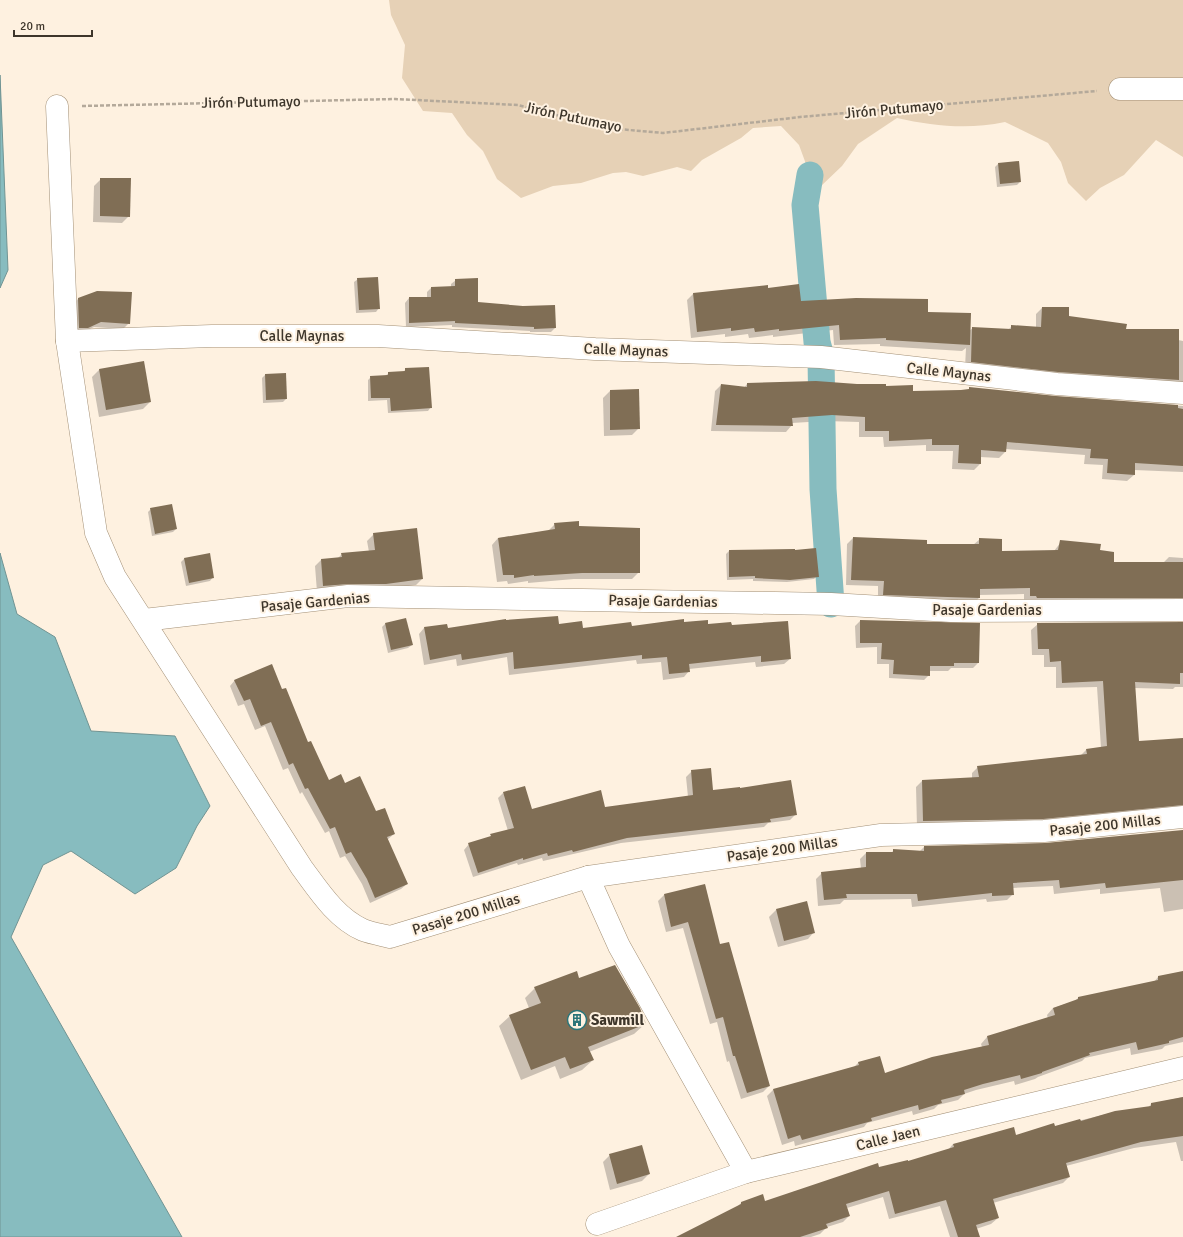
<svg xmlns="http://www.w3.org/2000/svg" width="1183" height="1237" font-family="Signika,sans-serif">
<rect width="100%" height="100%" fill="#fef1e0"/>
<!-- green -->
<path fill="#e6d1b6" d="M389,0H1183V157L1156,140L1124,175L1100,188L1086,201L1068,183L1061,162L1048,143L1005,122C968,130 933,126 897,118L858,144L842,166L820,187L810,175L799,145L781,126L753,128L741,138L702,160L691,171L677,167L643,176L626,172L613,173L581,183L553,186L521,198L497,179L483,151L467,135L452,113L423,111L402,78L405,45L391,15Z"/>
<!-- water -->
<g fill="#87bcbf" stroke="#719493">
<path d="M0,75L8,270L0,288Z"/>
<path d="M0,553L17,614L55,637L91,731L175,736L210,806L197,826L176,868L135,894L71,851L43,865L11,937L182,1237H0Z"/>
</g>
<!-- shadow -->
<g fill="#0003">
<path d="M998,164L1020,182L1017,185L997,187L995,167Z"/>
<path d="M101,179L129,216L122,223L93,222L94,186Z"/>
<path d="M358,279L379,308L376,312L356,313L354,282Z"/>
<path d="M456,280L477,303L555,328L551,332H530V331L452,327V325L406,327L405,303L409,298H427V292L431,288L451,287V284Z"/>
<path d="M767,289L800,302L927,313L969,331L973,328L1008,330L1012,326L1036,328V314L1042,308L1068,317L1183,341V388L965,367L966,348L962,351L880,346V344L834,345L833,330L773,337V335L749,338L748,334L725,337V334L691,338L687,300L693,294Z"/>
<path d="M78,299L129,323L123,329L94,327L81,333H74L73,305Z"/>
<path d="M143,362L150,402L143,409L99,417L92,377L99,370Z"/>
<path d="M406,369L431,407L428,411L388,413L387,400L368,401V380L371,377L385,376L389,373L403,372Z"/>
<path d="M285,374L286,399L283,402L263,403L262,378L265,375Z"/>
<path d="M747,384L885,387L912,392L967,391L970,388L1056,397L1183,406V472L1134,470V475L1127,481L1102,479L1103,465L1084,464L1085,455L1005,449V452L999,458L980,457V464L974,470L952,469L953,451H926V445L884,447L883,437H859V422L825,421L792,423V425L786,432L711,431L715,391L721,385L744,388Z"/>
<path d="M610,391L639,428L632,435L604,436L603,398Z"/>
<path d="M151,509L176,529L173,532L152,536L148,512Z"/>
<path d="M555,524L578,527L639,572L632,579H574L528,583V581L508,584L507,581L497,582L492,545L498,538L548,531Z"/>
<path d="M374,534L422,579L416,585L380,590L317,592L315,566L321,560L337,559L342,554L369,552L367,541Z"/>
<path d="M853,538L926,545H973L980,539L1001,552L1054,551L1061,542L1099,551L1112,563H1163L1169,557L1183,558V605L1024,601V594L979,595V598L973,604L878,600V586L846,585L847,544Z"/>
<path d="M729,551L817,576L814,579L787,582L753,581V579L727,580L726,554Z"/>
<path d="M209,554L213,577L210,581L186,586L181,562L184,559Z"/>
<path d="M405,619L412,645L408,648L388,653L382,627L385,624Z"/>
<path d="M505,621L558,625L582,630L683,623L731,626L790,659L784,664L756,667L755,662L689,669V671L684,677L663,680L661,662L637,664L636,660L509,675L507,657L457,666L456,659L424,665L419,634L424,628L447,629Z"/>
<path d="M860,621L978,624V663L973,668H951L948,671H929V675L924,680L889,678V664H877V647L856,648L855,626Z"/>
<path d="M1038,624H1183V687H1175L1173,689L1134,688L1138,742L1183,739V812L1037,824L917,827L916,787L922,781L972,779V773L978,767L1081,755L1086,750L1101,748L1097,687L1056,688V667H1044V655H1032L1031,630Z"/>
<path d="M235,680L282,690L307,744L329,781L344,784L376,813L394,834L387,840L407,884L401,889L370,903L362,884L345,856L340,858L329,831L325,833L302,792L300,794L288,768L283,770L265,726L255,730L244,704L238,706L230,686Z"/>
<path d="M692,771L712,791L796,814L790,820L768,823L764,827L621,843L543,861L542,858L518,865L517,863L473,877L464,850L469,844L508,831L498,798L503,793L532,811L605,808L688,797L686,777Z"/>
<path d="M1183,831V909L1164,912L1160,888L1100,894V889L1054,894L1053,886L1013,888V894L1007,900L987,902L986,899L912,907L911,899L844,900L840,904L818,906L816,879L822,873L861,869L860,859L866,853H891L894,850L920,851L924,847L1045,844Z"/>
<path d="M705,885L719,946L769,1086L763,1092L741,1099L729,1061L727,1062L717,1022L710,1024L683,928L666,932L658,901L664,895Z"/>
<path d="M806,902L814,932L808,939L778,947L769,917L776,910Z"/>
<path d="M1183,972V1042L1165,1046L1162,1049L1131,1055L1130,1048L1085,1058L1082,1061L1038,1077L1035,1079L1015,1085L1014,1081L976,1090L964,1094L958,1100L938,1105L934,1109L913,1115L912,1111L867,1123L864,1127L795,1146L794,1141L782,1145L767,1096L773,1090L854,1067L859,1062L884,1074L982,1047L981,1044L987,1037L1048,1019L1047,1015L1053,1008L1075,1001L1078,998L1154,982L1158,977Z"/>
<path d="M579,979L645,1024L634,1034L589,1052L593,1060L582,1070L560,1079L555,1066L521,1080L499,1026L510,1016L529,1008L525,998L535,988Z"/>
<path d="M1183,1097V1161H1181L1176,1142L1134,1148L1066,1166L1069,1177L1063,1183L993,1203L998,1218L991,1224L976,1229L979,1237H950L940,1206L889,1219L883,1197L847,1208L849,1216L843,1222L827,1227L820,1234L811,1237H679L737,1207L741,1203L764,1202L879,1168L908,1162L948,1150L953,1144L1016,1136L1115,1112L1148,1108L1151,1104Z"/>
<path d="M610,1155L649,1174L642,1181L610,1190L603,1162Z"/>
</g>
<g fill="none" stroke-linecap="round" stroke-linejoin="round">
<!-- canal -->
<path stroke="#87bcbf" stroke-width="27" d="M810,175L805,205L817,342L821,357L823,489L831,604"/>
</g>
<!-- building -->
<g fill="#806e55">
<path d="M1019,161L1021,182L1000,184L998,163Z"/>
<path d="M100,178H131L130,217L100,216Z"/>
<path d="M378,277L380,309L359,310L357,278Z"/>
<path d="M478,278V302L523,306L555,305L556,328L534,329V327L455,323V321L409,323V297H431V287L455,286V279Z"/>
<path d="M799,284L801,301L856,298L928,299V312L971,313L970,345L886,340V338L840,340L839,325L779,331V329L755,332L754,328L731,331V328L697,332L693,293L768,285V288Z"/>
<path d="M97,291L132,292L130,324L101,322L88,328H79L78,298Z"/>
<path d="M1042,307H1069V316L1127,324L1126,329H1179V380L1058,372L971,362L972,327L1011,329V325L1041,327Z"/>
<path d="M144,361L151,402L106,410L99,369Z"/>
<path d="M429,367L432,408L391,411L390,398H371L370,376L388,375V372L405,371V368Z"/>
<path d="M286,373L287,399L266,400L265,374Z"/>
<path d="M816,381L857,384H886V386L913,385V391L961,390L969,389V387L1056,396L1178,405V408L1183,409V466L1135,463V475L1107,473L1108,459L1090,458L1091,449L1007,442L1006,452L981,450V464L958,463L959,445H932V439L889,441V431H865V417L832,415L792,418L793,426L716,425L721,384L747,387V383Z"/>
<path d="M639,389L640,429L610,430V390Z"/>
<path d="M172,504L177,529L155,534L150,508Z"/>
<path d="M579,521V526L640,528V573H582L534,576V575L514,578V575H503L498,538L555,529L554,523Z"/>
<path d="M417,528L423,579L386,584H348L323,586L321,559L342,557L341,553L375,550L373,533Z"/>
<path d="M853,537L927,540V544H979V538L1002,539V551L1058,550L1060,540L1101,544L1100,550L1114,552V562H1183V598H1037L1036,596H1030V588L980,589V598L883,595L884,581L851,580Z"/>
<path d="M816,548L819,577L790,580L755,578V576L729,577V550L795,549V550Z"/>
<path d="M210,553L214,578L189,583L184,558Z"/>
<path d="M558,616L559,624L582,621L583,628L631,622L632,626L684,619V622L708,620V624L731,622L732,625L788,621L791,659L761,662V656L689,664L690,672L669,674L667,657L642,659V655L514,669L513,652L462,660L461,654L430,660L424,627L447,624L448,628L506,619V620Z"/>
<path d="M406,618L413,645L391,650L385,623Z"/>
<path d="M860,620L980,623L979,663H954V666H930V676L893,674L894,660L881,659L882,643H860Z"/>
<path d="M1183,622V673H1180V684L1135,682L1139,741L1183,738V805L1043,819L923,821L922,780L979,777L977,766L1087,754L1086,749L1107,746L1103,681L1062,683L1061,661L1050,662L1049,649H1038L1037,623Z"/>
<path d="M272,664L282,689L286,688L308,742L311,741L329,780L341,774L345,783L360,776L376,811L385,808L395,834L387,837L408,884L375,898L367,879L351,852L346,854L335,827L330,829L308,788L305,789L293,763L289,765L271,722L261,726L250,699L244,701L234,680Z"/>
<path d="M711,768L713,790L740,787V788L791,780L797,815L770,819L771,822L627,838L573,852L572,850L548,856L547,853L523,860V858L478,873L468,843L491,836L490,834L514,828L503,792L525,786L532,809L601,790L605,807L693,795L691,770Z"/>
<path d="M1183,830V880L1106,888L1105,883L1060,888L1059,880L1013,883L1014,895L992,896V893L918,901L917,894H846L847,898L824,900L821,872L866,867V852H893V849L924,851V846L1045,843Z"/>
<path d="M705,884L720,944L729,942L770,1086L747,1093L735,1056H733L723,1017L716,1019L688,922L671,927L664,894Z"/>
<path d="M807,901L815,933L784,941L776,909Z"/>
<path d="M615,965L640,1008L646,1024L588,1047L594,1060L570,1069L565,1057L531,1070L509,1015L541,1003L534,987L577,971L579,978Z"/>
<path d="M1183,971V1037L1169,1041V1043L1138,1050L1136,1042L1089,1053L1090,1055L1042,1072V1073L1021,1079L1020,1075L983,1084L964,1090L965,1094L941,1100L942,1103L919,1110L918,1105L871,1118L872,1121L802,1140L800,1135L788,1139L773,1089L859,1065L858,1062L880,1056L885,1073L932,1057L989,1045L987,1036L1055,1015L1053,1008L1078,999V997L1158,980V976Z"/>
<path d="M1183,1097V1136L1141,1142L1066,1163L1070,1177L993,1199L999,1218L976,1225L980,1237H958L946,1200L895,1214L889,1191L846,1204L850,1216L826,1224L828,1228L800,1237H676L741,1204V1202L763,1194L765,1201L878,1163L879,1167L908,1160V1161L954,1147L953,1144L1014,1127L1016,1135L1054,1123L1055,1126L1080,1119L1081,1121L1115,1111L1151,1106V1103Z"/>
<path d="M642,1145L650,1174L617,1184L609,1154Z"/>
</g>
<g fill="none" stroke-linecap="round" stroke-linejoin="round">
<!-- minor casing -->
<g stroke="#a39076" stroke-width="23">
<g id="minor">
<path d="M1120,89H1183"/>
<path d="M57,106L67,341L96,533L115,577L302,868C319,891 336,918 363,930C371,933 382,935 390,937L588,877L881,835L1044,831L1183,817"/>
<path d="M67,341L212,336H378L595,349L821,357L1057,384L1183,393"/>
<path d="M144,620L348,596L831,604L951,611L1183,610"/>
<path d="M588,877L619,946L746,1172"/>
<path d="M597,1224L746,1172L1183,1068"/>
</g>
</g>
<!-- path -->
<path stroke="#b4a99a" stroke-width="2.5" stroke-dasharray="4 2" stroke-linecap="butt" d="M82,106L395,99L518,105L607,128L663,133L800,117L1097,91"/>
<!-- minor -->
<use href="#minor" stroke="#fff" stroke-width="22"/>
</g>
<!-- icons -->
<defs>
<g id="building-ring" transform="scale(1)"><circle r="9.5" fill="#fef1e0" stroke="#2b7579" stroke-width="1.5"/><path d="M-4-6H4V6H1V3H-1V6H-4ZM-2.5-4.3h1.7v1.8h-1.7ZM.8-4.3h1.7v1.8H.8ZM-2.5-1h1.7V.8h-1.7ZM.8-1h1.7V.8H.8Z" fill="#2b7579"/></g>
</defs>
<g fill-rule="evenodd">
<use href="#building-ring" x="577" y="1020"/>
</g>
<g text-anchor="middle" stroke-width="4" stroke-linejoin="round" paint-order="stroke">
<!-- street labels -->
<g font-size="15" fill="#3e362b" stroke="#fef1e0">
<text transform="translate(251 102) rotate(-1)" y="5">Jirón Putumayo</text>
<text transform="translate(894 109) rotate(-5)" y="5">Jirón Putumayo</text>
<text transform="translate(573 117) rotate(12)" y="5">Jirón Putumayo</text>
<text x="302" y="341">Calle Maynas</text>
<text transform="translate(626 350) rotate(2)" y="5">Calle Maynas</text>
<text transform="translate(949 372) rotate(6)" y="5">Calle Maynas</text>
<text transform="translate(663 601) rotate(1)" y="5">Pasaje Gardenias</text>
<text transform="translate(315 602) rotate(-5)" y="5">Pasaje Gardenias</text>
<text x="987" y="615">Pasaje Gardenias</text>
<text transform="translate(1105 825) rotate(-6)" y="5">Pasaje 200 Millas</text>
<text transform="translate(782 849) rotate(-8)" y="5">Pasaje 200 Millas</text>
<text transform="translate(466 914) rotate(-17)" y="5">Pasaje 200 Millas</text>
<text transform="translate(888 1138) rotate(-14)" y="5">Calle Jaen</text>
</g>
<!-- poi labels -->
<g font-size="15" font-weight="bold" fill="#3e362b" stroke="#fef1e0" text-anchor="start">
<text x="591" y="1025">Sawmill</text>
</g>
</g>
<!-- scale -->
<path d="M14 30v6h78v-6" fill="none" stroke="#3e362b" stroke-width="2"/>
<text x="20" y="30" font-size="12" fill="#3e362b" stroke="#fef1e0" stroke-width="3" paint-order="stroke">20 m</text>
</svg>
